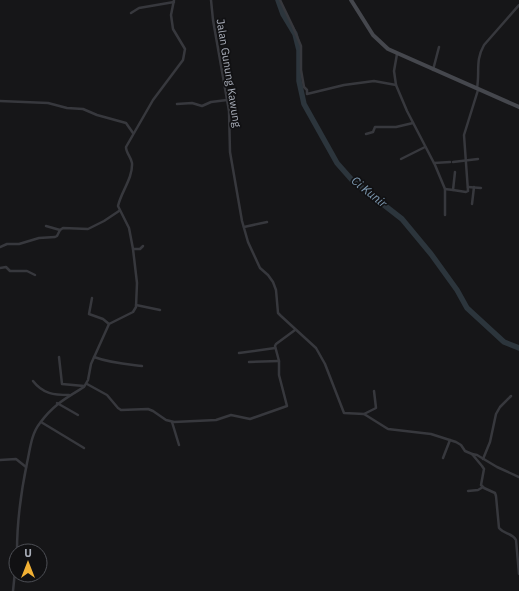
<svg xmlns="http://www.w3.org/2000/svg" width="519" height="591" font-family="'IBM Plex Sans',sans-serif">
<rect width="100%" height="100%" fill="#161618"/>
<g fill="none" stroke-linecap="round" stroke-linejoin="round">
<!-- river -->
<path stroke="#2c353c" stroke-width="5.5" d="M278,0L283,14L295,34L299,50V81L304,104L337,163L352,180L402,219L431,254L457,290L467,308L504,342L519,348"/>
<!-- street -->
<g stroke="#37383d" stroke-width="2.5">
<path d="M211,0L213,20L229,111L230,152L242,221L248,242L260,268L268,275L273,282L276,290L278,313L281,316L316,348L325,364L344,413L364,414L388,429L431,434L456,442L461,445L465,451L472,454L482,466L484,469L481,485L484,488L495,493L496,496L499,528C504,534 512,533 516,540L519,574"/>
<path d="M280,0L293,27L301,46V70L304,87L307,90V94L344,85L374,81L396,85"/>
<path d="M131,13L139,8L174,2"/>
<path d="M397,54L394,71L396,85L407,111L435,165L445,189V215"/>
<path d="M433,70L439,47"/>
<path d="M477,88C480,71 475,61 484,45L519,5"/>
<path d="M0,101L48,103L67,108L83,109L97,115L126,123L133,133"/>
<path d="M177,104L192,103L202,106L211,102L227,100"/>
<path d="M366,134L373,132L375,127H396L413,123"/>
<path d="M401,159L425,147"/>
<path d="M453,162L478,159"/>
<path d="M434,163L450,162"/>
<path d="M468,187L481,188"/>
<path d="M445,189L453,190L455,172"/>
<path d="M453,190L466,192L468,191L464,135L478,90"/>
<path d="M472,204L474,187"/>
<path d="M46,226L60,230"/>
<path d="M244,227L267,222"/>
<path d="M0,247L7,244H19L39,238L55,237L57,236L60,230L63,228L88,229L104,221L119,211"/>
<path d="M133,249H140L143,246"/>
<path d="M0,268L6,267L10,271H27L35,275"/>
<path d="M92,298L89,314L103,319L109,324"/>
<path d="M136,305L160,310"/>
<path d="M239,353L275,348"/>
<path d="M59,357L62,384L84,386"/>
<path d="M94,357C110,363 125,364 142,366"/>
<path d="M249,362L279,361"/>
<path d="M33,381C43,394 54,395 69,395"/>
<path d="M87,384L107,395L118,408L121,410L148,409L153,411L166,420L174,422L216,420L231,415L250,419L287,406L279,375V361L275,346L276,344L295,330"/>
<path d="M57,403L78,415"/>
<path d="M364,414L376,408L374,391"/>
<path d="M41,422L84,448"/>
<path d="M172,422L179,445"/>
<path d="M472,454L477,455L497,467L519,477"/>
<path d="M443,458L450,440"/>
<path d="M483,459L490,442L496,414L500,407L511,396"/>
<path d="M0,460L16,459L26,467"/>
<path d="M468,491L478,490L483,487"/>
<path d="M17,551C17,521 21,492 27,463C30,450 31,434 40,423C53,405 66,398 84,387L88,380L91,364L109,324L133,312L136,307L137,283L133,249L129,228L118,206C121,192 133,178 132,163C131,157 126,153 126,147L153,100L183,60L185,49L173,29L171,15L174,0"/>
<path d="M13,591L16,562"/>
</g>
<!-- secondary -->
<path stroke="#45474d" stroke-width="4" d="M351,0L373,35L388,49L519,107"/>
</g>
<g text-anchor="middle" stroke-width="3.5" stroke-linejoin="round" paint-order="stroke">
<!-- street labels -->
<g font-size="11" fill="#a8adb8" stroke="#111113">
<text transform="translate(229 73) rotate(81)" y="4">Jalan Gunung Kawung</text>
</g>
<!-- water labels -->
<g font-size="12" font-style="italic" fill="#7f9bb3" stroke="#111113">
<text transform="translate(369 192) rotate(39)" y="4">Ci Kunir</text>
</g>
</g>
<!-- north arrow -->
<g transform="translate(28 563)"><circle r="19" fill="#111113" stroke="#4d4f55"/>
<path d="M0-3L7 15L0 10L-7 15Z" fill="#f2b134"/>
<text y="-6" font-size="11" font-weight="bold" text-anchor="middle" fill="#a8adb8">U</text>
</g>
</svg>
